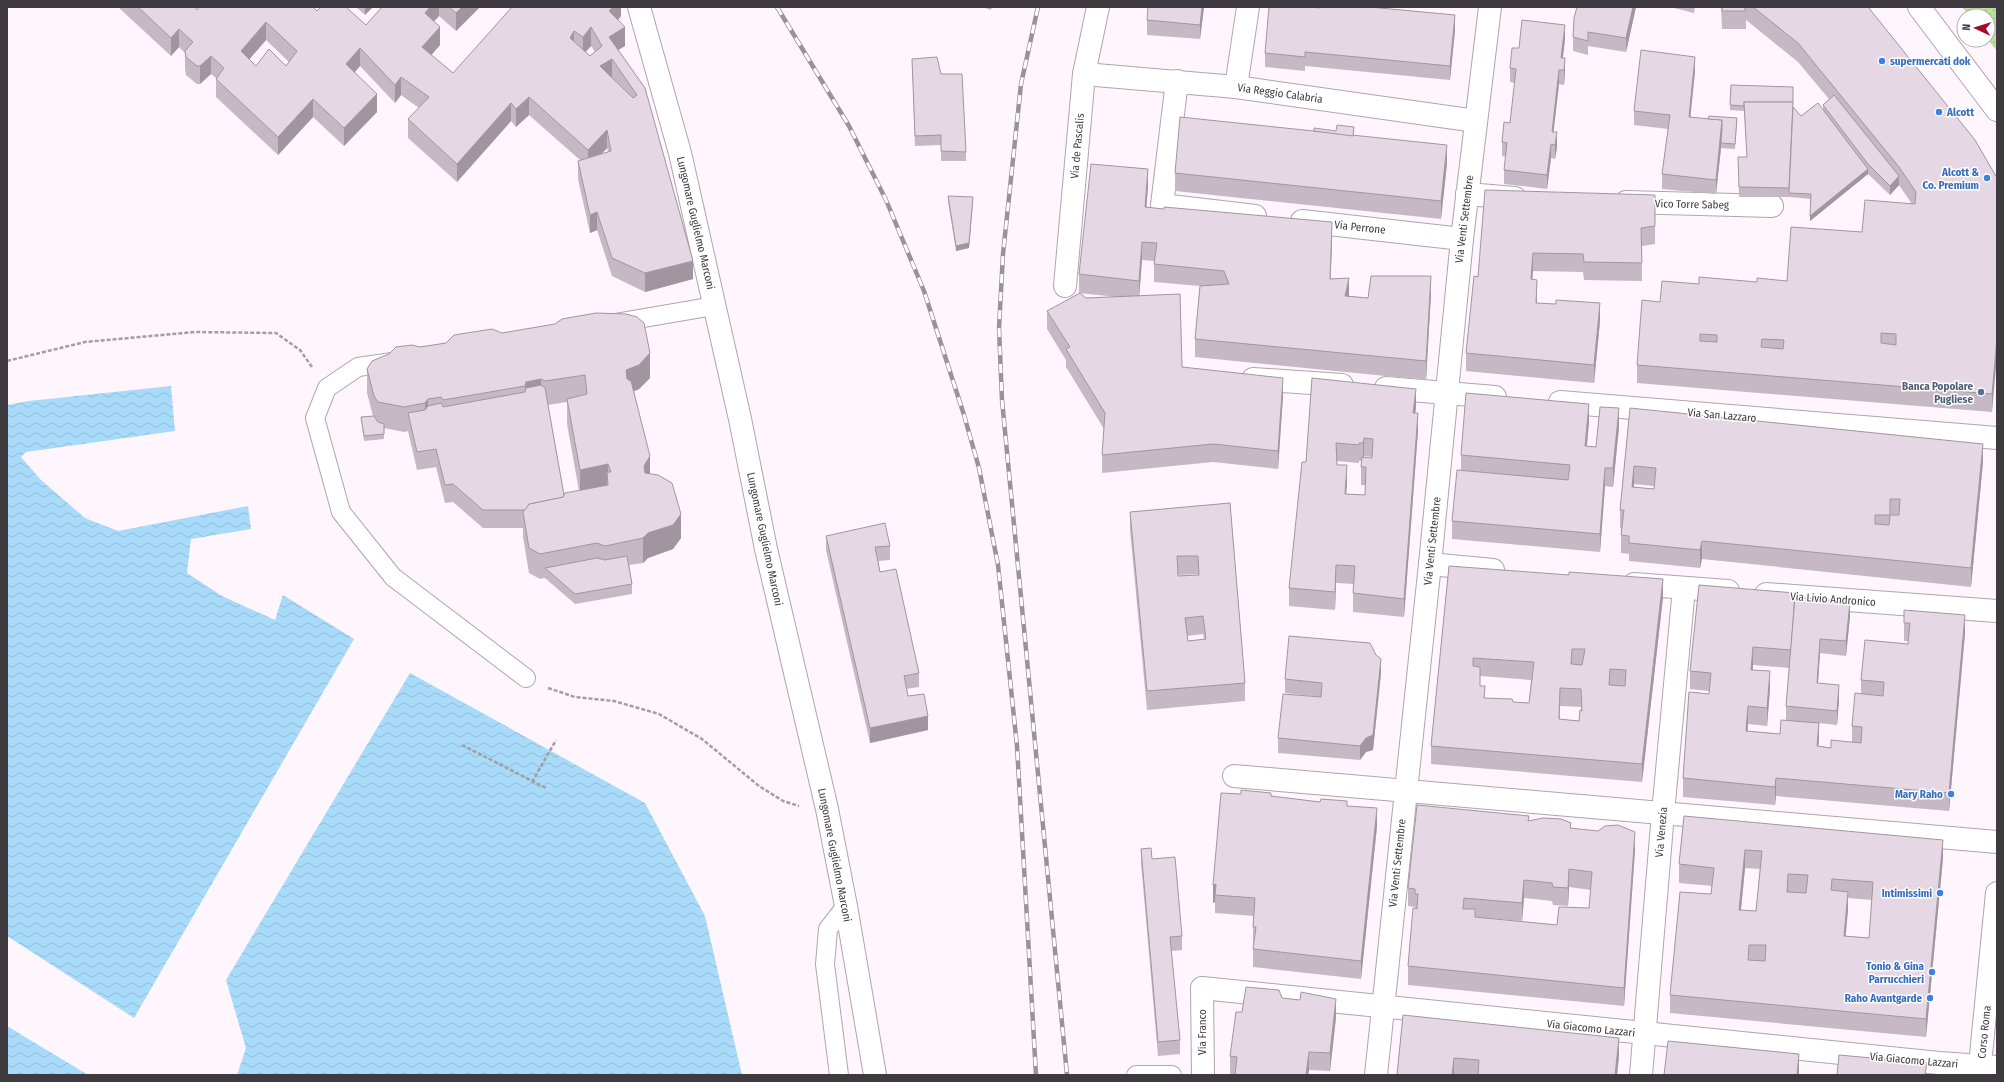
<svg xmlns="http://www.w3.org/2000/svg" width="2004" height="1082" font-family="'Fira Sans Condensed',sans-serif">
<defs>
<pattern id="grass-dots" width="8" height="8" patternUnits="userSpaceOnUse"><rect width="8" height="8" fill="#bcde9a"/><path d="M2 2h.1M6 6h.1" fill="none" stroke="#a3bf86" stroke-width="1.8" stroke-linecap="round"/></pattern>
<pattern id="water-waves" width="16" height="10" patternUnits="userSpaceOnUse"><rect width="16" height="10" fill="#a8daf9"/><path d="M0 5q4-4 8 0t8 0" fill="none" stroke="#92bcd6"/></pattern>
</defs>
<rect width="100%" height="100%" fill="#fef5fd"/>
<!-- grass -->
<path fill="url(#grass-dots)" d="M1962,7H1997V51L1988,40V16H1969Z"/>
<!-- water -->
<g fill="url(#water-waves)">
<path d="M171,386L175,431L26,452L21,457L41,480L85,518L118,531L248,506L251,529L191,539L187,573L222,596L275,620L283,595L354,639L134,1018L7,936V405L29,401Z"/>
<path d="M410,673L645,803L705,916L742,1075H237L246,1048L226,980Z"/>
<path d="M7,1026L88,1075H7Z"/>
</g>
<g fill="none" stroke-linecap="round" stroke-linejoin="round">
<!-- lane casing -->
<g stroke="#b1a3b0" stroke-width="20">
<g id="lane">
<path d="M615,323L714,306"/>
<path d="M392,362L358,367L327,388L315,418L341,512L393,577L526,678"/>
<path d="M839,1075L825,964L828,929L846,906"/>
<path d="M1136,1075H1172"/>
</g>
</g>
<!-- street casing -->
<g stroke="#b1a3b0" stroke-width="24">
<g id="street">
<path d="M1084,74L1236,87L1476,121"/>
<path d="M1177,81L1162,205L1255,216"/>
<path d="M1236,87L1248,7"/>
<path d="M1467,194L1515,198"/>
<path d="M1626,202L1772,206"/>
<path d="M1302,221L1462,239"/>
<path d="M1065,286L1084,74L1098,7"/>
<path d="M1253,379L1342,385"/>
<path d="M1386,388L1495,397"/>
<path d="M1560,402L1997,438"/>
<path d="M1430,564L1493,570"/>
<path d="M1634,584L1728,591"/>
<path d="M1766,594L1997,611"/>
<path d="M1234,776L1997,842"/>
<path d="M1203,1075L1202,988L1939,1063L1997,1067"/>
<path d="M1641,1075L1663,813L1684,588"/>
</g>
</g>
<!-- secondary casing -->
<g stroke="#b1a3b0" stroke-width="24">
<g id="secondary">
<path d="M639,7L680,153L740,419L766,549L827,809L846,906L875,1075"/>
<path d="M1919,7L1997,110"/>
<path d="M1376,1075L1430,564L1462,239L1490,7"/>
<path d="M1979,1075L1997,893"/>
</g>
</g>
<!-- path -->
<g stroke="#a49da3" stroke-width="2.5" stroke-dasharray="4 2" stroke-linecap="butt">
<path d="M7,361L85,342L195,332L276,333L300,350L312,367"/>
<path d="M548,688L575,697L614,701L659,714L702,739L759,786L783,801L799,806"/>
<path d="M462,745L546,788"/>
<path d="M532,782L556,740"/>
</g>
<!-- lane -->
<use href="#lane" stroke="#fff" stroke-width="18"/>
<!-- street -->
<use href="#street" stroke="#fff" stroke-width="22"/>
<!-- secondary -->
<use href="#secondary" stroke="#fff" stroke-width="22"/>
<!-- rail casing -->
<g stroke="#999298" stroke-width="4.5">
<g id="rail">
<path d="M777,7L849,126L886,200L924,291L964,415L979,468L998,565L1017,746L1036,1075"/>
<path d="M1038,7L1021,84L1003,254L999,328L1002,400L1067,1075"/>
</g>
</g>
<!-- rail -->
<use href="#rail" stroke="#fff" stroke-width="3" stroke-dasharray="9" stroke-linecap="butt"/>
</g>
<!-- wall -->
<g fill="#c6b9c5" fill-rule="evenodd">
<path d="M118,7H194L197,10L315,9L317,11L366,25L382,7H480L456,31L439,16L434,21L440,45L431,55L453,73L621,7V16L618,20L625,46L618,50L645,88L693,279L645,292L612,276L597,230L590,233L578,179V161L580,160L529,115L516,127L511,121L457,182L408,138V119L419,108L401,95L395,103L360,66L355,72L377,112L344,146L313,117L278,155L216,97V78L211,74L200,84H197L186,75L185,69V53L179,47L171,56ZM266,40L289,62L286,66H256L249,59ZM591,46L595,52L590,56L585,52ZM607,148L608,152L602,154Z"/>
<path d="M356,7H373L365,15Z"/>
<path d="M982,7H992L991,10Z"/>
<path d="M1204,7L1200,39L1147,35V20Z"/>
<path d="M1577,7H1636L1626,52L1588,46V55L1573,51V37Z"/>
<path d="M1670,7H1695L1694,13Z"/>
<path d="M1721,7H1868L1997,178L1992,412L1637,383V365L1660,302L1699,284L1787,281L1862,232L1912,204L1899,185L1890,195L1868,174L1810,221L1811,199L1789,197H1739L1738,157H1747L1744,111L1730,110L1731,85L1793,107L1801,116L1823,110V105L1829,99L1798,62L1746,20V29H1722Z"/>
<path d="M1455,30L1450,80L1305,66V71L1265,67V53Z"/>
<path d="M1565,39L1563,58L1565,72L1564,85L1559,84L1553,132L1557,147L1555,159L1551,158L1547,189L1504,184V170L1506,157L1502,156V142L1510,123L1515,83L1510,82V68L1519,48Z"/>
<path d="M912,59L941,74L966,152V161H941V145L915,146Z"/>
<path d="M1695,71L1690,117L1737,123L1735,149L1721,148L1716,194L1662,189V174L1668,129L1634,125V111Z"/>
<path d="M1314,131L1354,132L1353,136L1447,163L1441,219L1175,191V173Z"/>
<path d="M1148,187L1146,207L1332,241L1330,279L1349,296L1368,298L1431,294L1426,380L1195,357V339L1200,286L1154,282V261L1142,260L1139,296L1182,367L1283,396L1278,469L1213,462L1102,473V455L1104,429L1066,367V360L1047,329V311L1086,298L1117,297L1079,293V274Z"/>
<path d="M1655,195V244L1642,246V281L1584,280L1583,272L1533,271L1532,279L1537,298V303L1600,321L1594,383L1466,371V353L1478,277Z"/>
<path d="M948,196L973,202L969,248L956,251L948,201Z"/>
<path d="M502,333L650,378L639,389L634,391L650,474L681,538L673,549L648,558L643,563L629,565L632,584V594L575,604L545,578L540,579L529,573L523,537V528H483L453,502L445,503L436,467L417,470L408,431L404,432L384,428V439L364,441L361,417L373,416L367,393V369L420,347L446,343ZM567,402V424L579,491L564,495L548,405Z"/>
<path d="M1312,378L1416,407L1415,413L1418,431L1404,617L1353,612V593L1354,584L1336,583L1335,610L1289,606V588L1306,462ZM1364,456L1372,457V458H1364ZM1337,461L1359,463V461H1362L1361,467V485H1366L1365,495L1346,494L1347,483L1337,465Z"/>
<path d="M1630,408L1983,462L1971,587L1702,559L1700,568L1629,561V554L1621,553V528H1620V510ZM1634,484L1654,486V489L1634,487Z"/>
<path d="M1589,422L1587,446L1596,447L1619,427L1613,487L1605,486L1600,552L1452,539V521L1461,470V455Z"/>
<path d="M1230,503L1245,683V701L1147,710L1130,530V512ZM1198,574V575L1178,576V575ZM1203,634L1204,639L1188,641L1187,636Z"/>
<path d="M826,536L890,546V560L878,561L880,572L919,673V687L906,689L908,696L928,730L870,743L826,550Z"/>
<path d="M1449,566L1663,597L1642,782L1431,764V746ZM1480,676L1531,680L1529,703L1513,702L1485,698L1480,686ZM1560,706L1581,707V710L1579,721L1559,719Z"/>
<path d="M1795,597L1850,616L1846,656L1820,653L1818,683L1839,700L1837,725L1819,723L1818,746L1831,748L1852,742V726L1861,694V680L1908,644L1909,641H1904V610L1965,633L1949,811L1776,796L1775,805L1683,797V778L1709,694V691L1690,689V671ZM1753,665L1789,668L1786,706V720L1780,734L1748,731V724L1767,726L1770,689L1753,670Z"/>
<path d="M1381,673L1373,750L1366,752L1360,760L1278,753V738L1321,697L1285,693V679Z"/>
<path d="M1271,796L1347,806L1377,826L1361,979L1253,967V927L1254,916L1215,913V902L1213,903V885Z"/>
<path d="M1684,816L1943,858L1926,1037L1670,1013V995L1711,894L1712,886L1679,883V864ZM1745,868L1760,869L1756,911L1741,910ZM1848,898L1872,900L1869,938L1845,936L1848,910Z"/>
<path d="M1529,821L1571,828L1635,850L1624,1006L1408,985V966L1415,907L1408,906V888ZM1569,887L1591,890L1589,908L1557,925L1475,917L1522,921L1524,898L1552,901L1553,905L1568,906Z"/>
<path d="M1141,849L1152,859L1182,936V950L1171,951L1180,1040V1054L1158,1056L1141,863Z"/>
<path d="M1242,1012L1336,1017L1330,1071L1309,1070L1308,1075H1234L1230,1074V1056Z"/>
<path d="M1403,1015L1619,1056L1617,1075H1397Z"/>
</g>
<!-- shaded-wall -->
<g fill="#a196a0">
<path d="M365,7H373L365,15Z"/>
<path d="M430,7H439V16L425,31V13Z"/>
<path d="M462,7H480L456,31V13Z"/>
<path d="M613,7H621V16L609,30V11Z"/>
<path d="M1202,7H1204L1200,39V25Z"/>
<path d="M1633,7H1636L1626,52V38Z"/>
<path d="M1455,15V30L1450,80V66Z"/>
<path d="M266,22V40L241,69V51Z"/>
<path d="M1565,25V39L1561,72V58Z"/>
<path d="M440,27V45L422,66V47Z"/>
<path d="M591,27V46L583,55V37Z"/>
<path d="M625,27V46L609,55V37Z"/>
<path d="M179,29V47L171,56V38Z"/>
<path d="M574,31V49L570,38Z"/>
<path d="M360,48V66L346,82V64Z"/>
<path d="M211,56V74L200,84V66Z"/>
<path d="M1695,57V71L1689,131V117Z"/>
<path d="M1565,58V72L1564,85V70Z"/>
<path d="M612,59V77L600,84V66Z"/>
<path d="M1559,70V84L1552,146V132Z"/>
<path d="M401,77V95L395,103V85Z"/>
<path d="M377,94V112L344,146V128Z"/>
<path d="M529,97V115L516,127V109Z"/>
<path d="M313,99V117L278,155V137Z"/>
<path d="M511,103V121L457,182V164Z"/>
<path d="M1722,120V134L1721,143V148L1716,194V180Z"/>
<path d="M607,130V148L588,168V150Z"/>
<path d="M1557,132V147L1555,159V145Z"/>
<path d="M1551,144V158L1547,189V175Z"/>
<path d="M1447,145V163L1441,219V201Z"/>
<path d="M1148,169V187L1145,225V207Z"/>
<path d="M1868,169V174L1810,221V216Z"/>
<path d="M1899,176V185L1890,195V186Z"/>
<path d="M973,197L969,248L956,251V246Z"/>
<path d="M597,212V230L590,233V215Z"/>
<path d="M1332,222V241L1330,298V279Z"/>
<path d="M1142,242V260L1139,299V281Z"/>
<path d="M1533,253V271L1531,298V279Z"/>
<path d="M693,261V279L645,292V273Z"/>
<path d="M1431,276V294L1426,380V361Z"/>
<path d="M1349,278V296H1345Z"/>
<path d="M1537,280V298L1536,321V303Z"/>
<path d="M1600,303V321L1594,383V365Z"/>
<path d="M1997,338V356L1992,412V394Z"/>
<path d="M650,353V378L639,389L626,395V370Z"/>
<path d="M1283,378V396L1278,469V451Z"/>
<path d="M541,379V403L525,411V386L526,382Z"/>
<path d="M1416,389V407L1413,431V413Z"/>
<path d="M428,399V424L425,428V403Z"/>
<path d="M1589,404V422L1585,464V446Z"/>
<path d="M1619,408V427L1613,487V468Z"/>
<path d="M1418,413V431L1404,617V599Z"/>
<path d="M1364,438V456L1363,461V443Z"/>
<path d="M1983,444V462L1971,587V568Z"/>
<path d="M650,456V481L644,491V466Z"/>
<path d="M608,464V481L607,472V489L580,495V470Z"/>
<path d="M1347,465V483L1345,512V494Z"/>
<path d="M1634,466V484L1632,505V487Z"/>
<path d="M1605,468V486L1600,552V534Z"/>
<path d="M681,514V538L673,549L648,558L643,563V538L648,533Z"/>
<path d="M1702,541V559L1700,568V550Z"/>
<path d="M1336,565V583L1335,610V592Z"/>
<path d="M1663,579V597L1642,782V764Z"/>
<path d="M1850,602V616L1846,656V641Z"/>
<path d="M1965,615V633L1949,811V793Z"/>
<path d="M1820,639V653L1817,698V683Z"/>
<path d="M1753,647V665L1751,688V670Z"/>
<path d="M1572,649V667L1571,664Z"/>
<path d="M1381,659V673L1373,750L1366,752L1360,760V746Z"/>
<path d="M1610,669V688L1609,685Z"/>
<path d="M1770,671V689L1767,726V708Z"/>
<path d="M1839,685V700L1837,725V711Z"/>
<path d="M1560,688V706L1559,737V719Z"/>
<path d="M1748,706V724L1746,749V731Z"/>
<path d="M928,716V730L870,743V728Z"/>
<path d="M1819,723V741L1817,764V746Z"/>
<path d="M1776,778V796L1775,805V787Z"/>
<path d="M1377,808V826L1361,979V961Z"/>
<path d="M1635,832V850L1624,1006V988Z"/>
<path d="M1943,840V858L1926,1037V1019Z"/>
<path d="M1745,850V868L1739,928V910Z"/>
<path d="M1569,869V887L1568,906V888Z"/>
<path d="M1788,874V892L1787,910V892Z"/>
<path d="M1524,880V898L1522,921V903Z"/>
<path d="M1216,884L1215,902L1213,903V885Z"/>
<path d="M1848,892V910L1844,954V936Z"/>
<path d="M1336,999V1017L1330,1071V1053Z"/>
<path d="M1619,1038V1056L1617,1075H1615Z"/>
<path d="M1309,1052V1070L1308,1075H1306Z"/>
<path d="M1799,1054V1075H1797Z"/>
<path d="M1454,1058V1075H1452Z"/>
</g>
<!-- building -->
<g fill="#e6d7e5" stroke="#a196a0" fill-rule="evenodd">
<path d="M138,7H194L197,10L199,7H313L317,11L321,7H346L366,25L382,7H430L425,13L440,27L422,47L453,73L512,7H613L609,11L625,27L609,37L645,88L693,261L645,273L612,258L597,212L590,215L578,161L611,151L607,130L588,150L529,97L516,109L511,103L457,164L408,119L429,97L401,77L395,85L360,48L346,64L377,94L344,128L313,99L278,137L216,79L224,68L211,56L200,66H197L186,57L185,51L193,42L179,29L171,38ZM266,22L297,51L286,66L269,49L256,66L241,51ZM591,27L602,46L590,56L570,38L574,31L583,37ZM612,59L637,95L633,98L600,66Z"/>
<path d="M449,7H462L456,13Z"/>
<path d="M1148,7H1202L1200,25L1147,20Z"/>
<path d="M1269,7H1311L1320,8V7H1369L1455,15L1450,66L1305,52V57L1265,53Z"/>
<path d="M1577,7H1633L1626,38L1588,32V41L1573,37L1574,18Z"/>
<path d="M1722,7H1744L1746,11H1722Z"/>
<path d="M1753,7H1868L1975,140L1997,178V338L1992,394L1637,365L1642,300L1660,302L1662,281L1699,284V277L1757,282V278L1787,281L1791,227L1862,232L1865,200L1915,204L1916,192L1899,167L1798,43ZM1881,333L1896,334V345L1881,343ZM1700,334L1717,335V342L1700,341ZM1762,339L1784,340L1783,349L1761,347Z"/>
<path d="M1522,20L1565,25L1561,58H1565L1564,70H1559L1552,132H1557L1555,145L1551,144L1547,175L1504,170L1507,143L1502,142L1504,122L1510,123L1516,69L1510,68L1512,48H1519Z"/>
<path d="M1641,50L1695,57L1689,117L1722,120L1716,180L1662,174L1670,115L1634,111Z"/>
<path d="M937,57L941,74H962L966,152L941,151V135L915,136L912,59Z"/>
<path d="M1731,85L1793,87V102H1744V106L1730,105Z"/>
<path d="M1834,95L1899,176L1890,186L1868,164L1823,105Z"/>
<path d="M1744,102H1793L1789,188L1739,187L1738,157H1747Z"/>
<path d="M1818,103L1868,169L1810,216L1811,194L1789,193L1793,107L1801,116Z"/>
<path d="M1709,116L1737,118L1735,144L1721,143L1722,129V120L1708,119Z"/>
<path d="M1180,117L1447,145L1441,201L1175,173Z"/>
<path d="M1337,125L1354,127L1353,136L1314,131V128L1336,131Z"/>
<path d="M1091,164L1148,169L1145,207L1164,209V207L1332,222L1330,279L1349,278L1345,296L1368,298L1371,276H1431L1426,361L1195,339L1200,286L1229,284L1224,271L1154,264L1157,243L1142,242L1139,281L1079,274Z"/>
<path d="M1485,190L1655,195V226L1641,228L1642,263L1584,262L1583,254L1533,253L1531,279L1537,280L1536,303L1556,304V300L1600,303L1594,365L1466,353L1474,276L1478,277Z"/>
<path d="M948,196L973,197L969,243L956,246Z"/>
<path d="M1080,293L1086,298L1180,294L1182,367L1283,378L1278,451L1213,444L1102,455L1105,413L1066,349L1070,347L1047,311Z"/>
<path d="M596,313L626,314L637,317L644,323L650,353L639,365L626,370L627,379L631,381L650,456L644,466L645,473L658,475L672,483L681,514L673,525L648,533L643,538L605,546L597,543L540,554L529,548L523,512L529,504L563,497L565,493L608,485L607,472H611L608,464L580,470L567,399L587,394L585,375L545,381L541,379L526,382L525,386L443,400L441,397L428,399L425,403L404,407L378,402L374,396L367,369L372,361L389,354L396,347L412,345L420,347L446,343L454,335L492,329L502,333L555,324L562,319Z"/>
<path d="M1312,378L1416,389L1413,413H1418L1404,599L1353,593L1355,566L1336,565L1335,592L1289,588L1302,462H1306ZM1364,438L1373,439L1372,458L1362,457L1361,467H1366L1365,495L1345,494L1347,465H1337L1336,443L1359,445V443H1363Z"/>
<path d="M541,385L545,388L564,495L563,497L529,504L525,510H483L453,484L445,485L436,449L417,452L408,413L425,410L428,406L441,403L443,407L525,392L526,388Z"/>
<path d="M1466,393L1589,404L1585,446L1596,447L1600,407L1619,408L1613,468H1605L1600,534L1452,521L1457,470L1568,480L1570,465L1461,455Z"/>
<path d="M1630,408L1983,444L1971,568L1702,541L1700,550L1629,543V536L1621,535L1624,510H1620ZM1634,466L1656,468L1654,489L1632,487ZM1890,499H1900L1899,515H1890L1889,525L1875,524V515H1890Z"/>
<path d="M374,416L378,422L384,424V434L364,436L361,417Z"/>
<path d="M1230,503L1245,683L1147,691L1130,512ZM1177,556H1198L1199,575L1178,576ZM1203,616L1206,639L1188,641L1185,618Z"/>
<path d="M885,523L890,546L875,547L880,572L896,569L919,673L904,676L908,696L924,694L928,716L870,728L826,536Z"/>
<path d="M627,556L632,584L575,594L545,568L597,558L605,560Z"/>
<path d="M1449,566L1569,575V572L1663,579L1642,764L1431,746ZM1572,649H1585L1582,665L1571,664ZM1473,658L1534,662L1529,703L1513,702L1512,699L1484,698L1485,686H1480V667L1473,666ZM1610,669L1626,670L1625,686L1609,685ZM1560,688L1581,689L1582,711L1580,710L1579,721L1559,719Z"/>
<path d="M1699,585L1795,593L1791,650L1753,647L1751,670L1770,671L1767,708L1748,706L1746,731L1780,734L1781,720L1819,723L1817,746L1831,748V740L1861,743L1862,727L1852,726L1855,693L1883,696L1884,682L1861,680L1865,640L1908,644L1910,623H1904V610L1965,615L1949,793L1776,778L1775,787L1683,778L1689,692L1709,694L1711,673L1690,671Z"/>
<path d="M1795,597L1850,602L1846,641L1820,639L1817,683L1839,685L1837,711L1786,706Z"/>
<path d="M1289,636L1370,643L1376,655L1381,659L1373,735L1366,738L1360,746L1278,738L1283,694L1321,697L1322,683L1285,679Z"/>
<path d="M1241,790L1271,793V796L1320,802L1321,799L1347,801V806L1377,808L1361,961L1253,949L1256,927H1253L1255,898L1215,895L1216,884L1213,885L1221,793L1241,794Z"/>
<path d="M1417,805L1529,816L1528,821L1543,818L1561,819L1571,823L1570,828L1598,831L1605,826L1618,825L1635,832L1624,988L1408,966L1413,908L1417,909L1418,894H1415V889L1408,888ZM1569,869L1592,872L1589,908L1559,907L1557,925L1475,917V909H1463L1464,898L1522,903L1524,880L1552,883L1553,887L1568,888Z"/>
<path d="M1684,816L1943,840L1926,1019L1670,995L1680,892L1711,894L1714,868L1679,864ZM1745,850L1762,851L1756,911L1739,910ZM1788,874L1808,875L1806,893L1787,892ZM1832,879L1873,882L1869,938L1844,936L1848,892L1831,890ZM1749,945H1766L1765,961L1748,960Z"/>
<path d="M1151,848L1152,859L1175,857L1182,936L1170,937L1180,1040L1158,1042L1141,849Z"/>
<path d="M1246,987L1279,990L1282,998L1300,1000L1301,992L1336,999L1330,1053L1309,1052L1306,1075H1235L1237,1057L1230,1056L1236,1012H1242Z"/>
<path d="M1403,1015L1619,1038L1615,1075H1478L1479,1060L1454,1058L1452,1075H1397Z"/>
<path d="M1668,1041L1799,1054L1797,1075H1664Z"/>
<path d="M1839,1055L1927,1063L1925,1075H1837Z"/>
</g>
<!-- markers -->
<g fill="#3f7fe0" stroke="#fff" stroke-width="1.5">
<circle cx="1882" cy="61" r="4"/>
<circle cx="1939" cy="112" r="4"/>
<circle cx="1987" cy="178" r="4"/>
<circle cx="1951" cy="794" r="4"/>
<circle cx="1940" cy="893" r="4"/>
<circle cx="1932" cy="972" r="4"/>
<circle cx="1930" cy="998" r="4"/>
</g>
<circle fill="#5c6f8a" stroke="#fff" stroke-width="1.5" cx="1981" cy="392" r="4"/>
<g text-anchor="middle" stroke-width="3" stroke-linejoin="round" paint-order="stroke">
<!-- shop labels -->
<g font-size="11" font-weight="bold" fill="#366cbe" stroke="#fff" text-anchor="end">
<text x="1890" y="65" text-anchor="start">supermercati dok</text>
<text x="1947" y="116" text-anchor="start">Alcott</text>
<text x="1979" y="176">Alcott &amp;<tspan x="1979" dy="13">Co. Premium</tspan></text>
<text x="1943" y="798">Mary Raho</text>
<text x="1932" y="897">Intimissimi</text>
<text x="1924" y="970">Tonio &amp; Gina<tspan x="1924" dy="13">Parrucchieri</tspan></text>
<text x="1922" y="1002">Raho Avantgarde</text>
</g>
<!-- street labels -->
<g font-size="11" fill="#3f3a3f" stroke="#fff">
<text transform="translate(1280 93) rotate(8)" y="4">Via Reggio Calabria</text>
<text transform="translate(1077 146) rotate(-85)" y="4">Via de Pascalis</text>
<text transform="translate(1692 204) rotate(1)" y="4">Vico Torre Sabeg</text>
<text transform="translate(1464 219) rotate(-83)" y="4">Via Venti Settembre</text>
<text transform="translate(696 223) rotate(77)" y="4">Lungomare Guglielmo Marconi</text>
<text transform="translate(1360 227) rotate(6)" y="4">Via Perrone</text>
<text transform="translate(1722 415) rotate(5)" y="4">Via San Lazzaro</text>
<text transform="translate(765 539) rotate(78)" y="4">Lungomare Guglielmo Marconi</text>
<text transform="translate(1432 541) rotate(-84)" y="4">Via Venti Settembre</text>
<text transform="translate(1833 599) rotate(4)" y="4">Via Livio Andronico</text>
<text transform="translate(1661 832) rotate(-85)" y="4">Via Venezia</text>
<text transform="translate(835 855) rotate(79)" y="4">Lungomare Guglielmo Marconi</text>
<text transform="translate(1397 863) rotate(-84)" y="4">Via Venti Settembre</text>
<text transform="translate(1591 1028) rotate(6)" y="4">Via Giacomo Lazzari</text>
<text transform="translate(1202 1032) rotate(-90)" y="4">Via Franco</text>
<text transform="translate(1984 1032) rotate(-84)" y="4">Corso Roma</text>
<text transform="translate(1914 1060) rotate(5)" y="4">Via Giacomo Lazzari</text>
</g>
<!-- service labels -->
<g font-size="11" font-weight="bold" fill="#4e5e75" stroke="#fff" text-anchor="end">
<text x="1973" y="390">Banca Popolare<tspan x="1973" dy="13">Pugliese</tspan></text>
</g>
</g>
<!-- border -->
<rect width="2004" height="1082" fill="none" stroke="#3f3a3f" stroke-width="16"/>
<!-- north arrow -->
<g transform="translate(1976 28) rotate(274)"><circle r="19" fill="#ffffff" stroke="#b2b0b2"/>
<path d="M0-3L7 15L0 10L-7 15Z" fill="#a5092a"/>
<text y="-6" font-size="11" font-weight="bold" text-anchor="middle" fill="#3f3a3f">N</text>
</g>
</svg>
